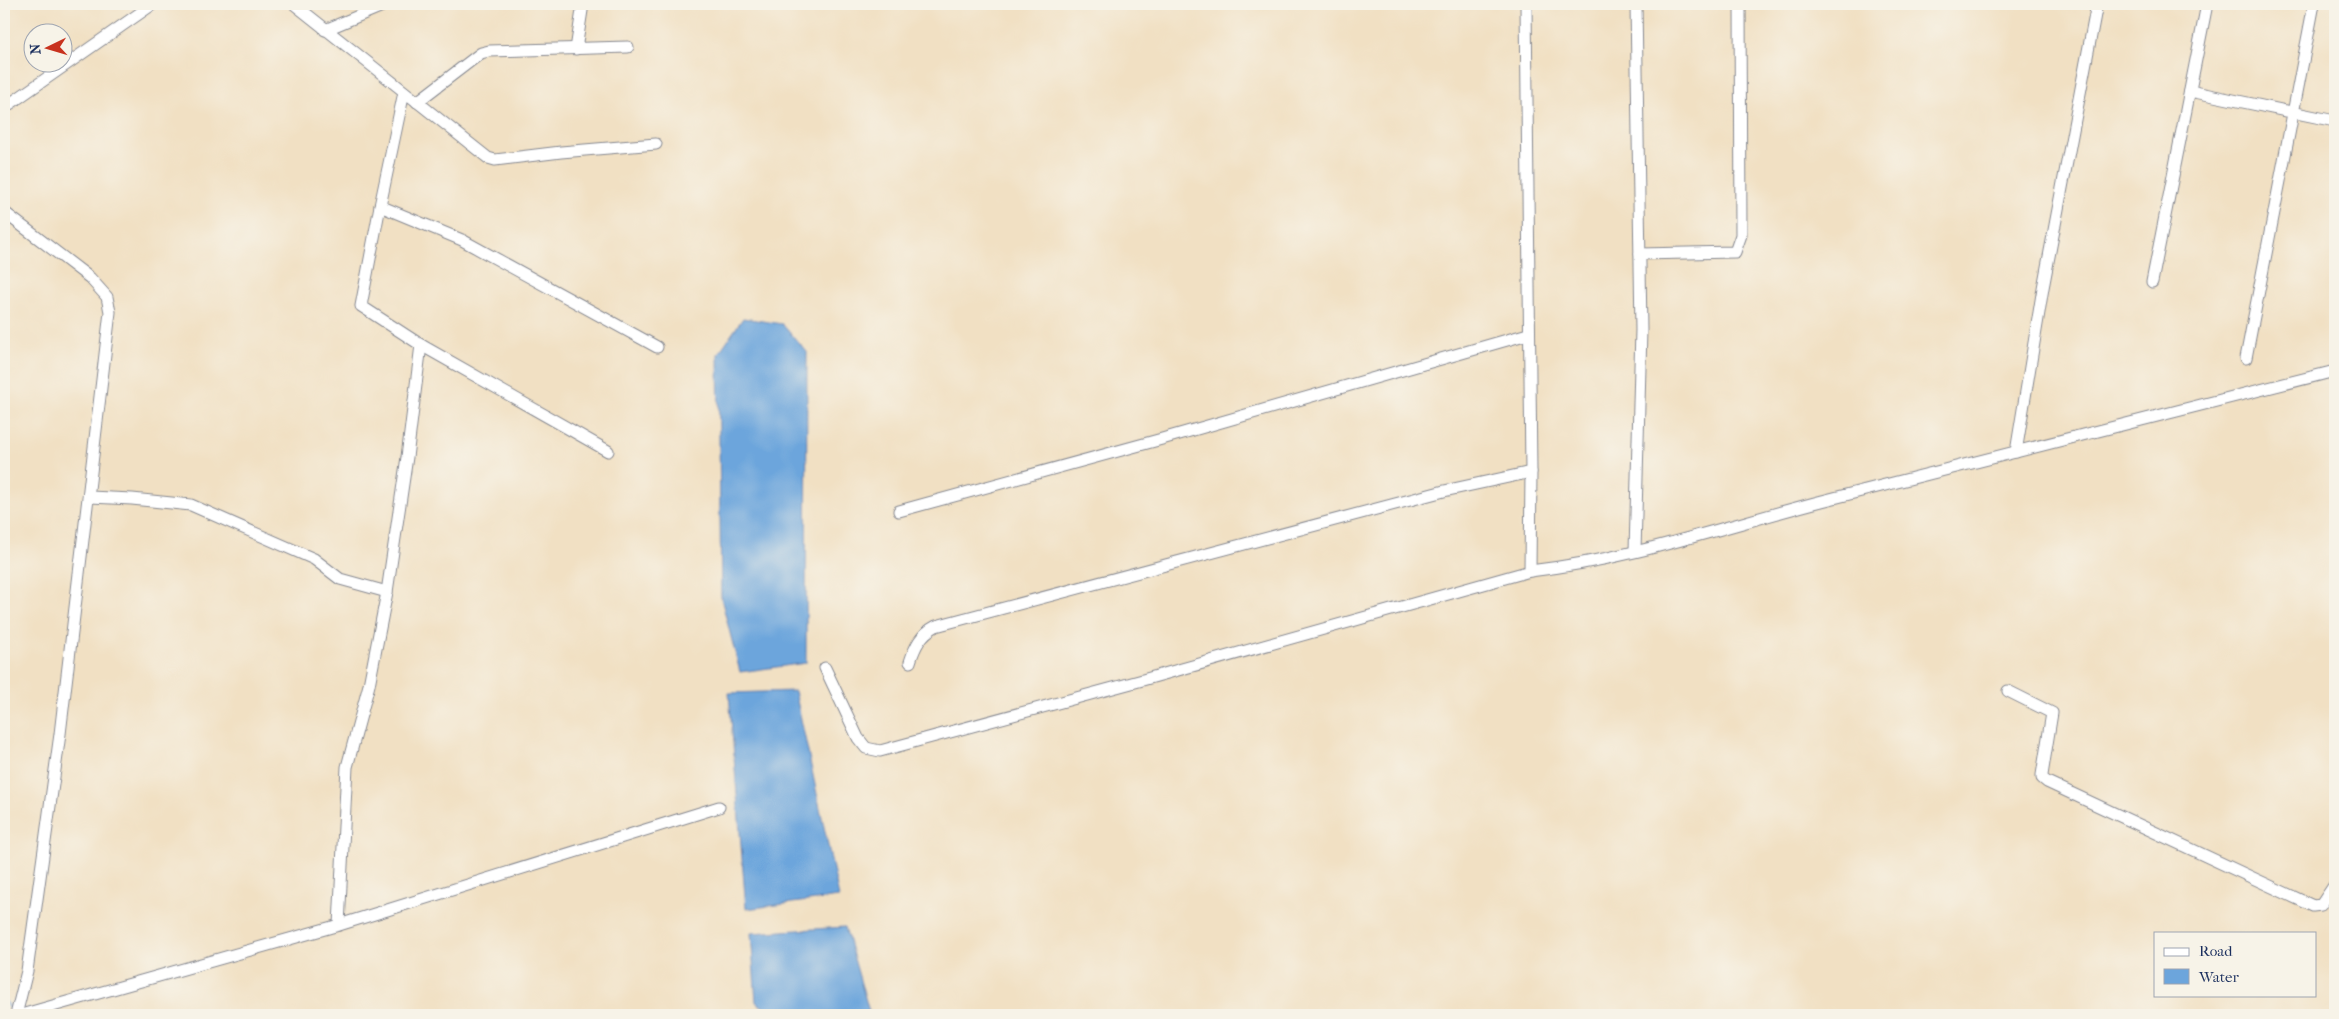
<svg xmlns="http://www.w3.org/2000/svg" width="2339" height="1019" font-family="'IM FELL French Canon',serif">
<rect width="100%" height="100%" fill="#f7f3e8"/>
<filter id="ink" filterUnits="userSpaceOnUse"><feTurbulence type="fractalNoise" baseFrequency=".02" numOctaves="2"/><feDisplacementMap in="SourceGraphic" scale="10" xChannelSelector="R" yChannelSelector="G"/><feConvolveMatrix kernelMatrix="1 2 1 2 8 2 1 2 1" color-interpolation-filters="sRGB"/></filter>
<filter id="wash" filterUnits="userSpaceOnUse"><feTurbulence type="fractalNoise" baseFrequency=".0096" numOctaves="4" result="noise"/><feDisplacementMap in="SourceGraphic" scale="20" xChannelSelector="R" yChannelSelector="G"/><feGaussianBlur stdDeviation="1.12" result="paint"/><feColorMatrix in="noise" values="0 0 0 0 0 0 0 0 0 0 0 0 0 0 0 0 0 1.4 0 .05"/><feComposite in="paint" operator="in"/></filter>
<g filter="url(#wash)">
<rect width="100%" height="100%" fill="#f1e0c3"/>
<!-- water -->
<g fill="#6ca5dc" stroke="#446a9d">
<path d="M743,318L782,324L807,352L806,663L740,672L721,598L718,354Z"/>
<path d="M795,691L839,897L746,909L729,693Z"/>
<path d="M845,927L870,1015H775L756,1002L751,933Z"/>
</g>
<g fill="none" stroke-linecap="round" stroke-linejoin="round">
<!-- stream -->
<path stroke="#6ca5dc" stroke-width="3" d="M4,1001L10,1008"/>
</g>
</g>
<g filter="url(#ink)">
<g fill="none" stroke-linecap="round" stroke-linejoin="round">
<!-- street casing -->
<g stroke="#868890" stroke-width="13">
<g id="street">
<path d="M294,4L488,158L495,160L561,152L656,144"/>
<path d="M1526,4L1531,472L1530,571"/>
<path d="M325,30L387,4"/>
<path d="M576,49L583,4"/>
<path d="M2190,91L2335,121"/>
<path d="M404,92L380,206L361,306L421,345L608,451"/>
<path d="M417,102L481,53L489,51L628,47"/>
<path d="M4,108L153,4"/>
<path d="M380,206L462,240L657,347"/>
<path d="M4,212L90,278L107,297L110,312L60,734L27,971L16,1015"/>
<path d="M1640,254L1735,252L1741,235L1740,4"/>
<path d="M2152,282L2207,4"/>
<path d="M2246,358L2314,4"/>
<path d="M2016,452L2043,288L2097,4"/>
<path d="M90,497L132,499L191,505L314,559L340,579L387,592"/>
<path d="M899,511L1162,439L1528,334"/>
<path d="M1635,551L1641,330L1636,4"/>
<path d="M910,662C915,646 921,634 936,626L1444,491L1531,472"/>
<path d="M825,668L858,738L866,748L880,751L1139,681L1530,571C1629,560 1725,526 1822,501C1993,457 2164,415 2335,371"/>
<path d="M2008,691L2052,713L2042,775V778L2047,782L2313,906L2321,905L2335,884"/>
<path d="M339,925L347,767L369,685L387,592L407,457L421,345"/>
<path d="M21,1015L339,925L719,807"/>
</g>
</g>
<!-- street -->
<use href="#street" stroke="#fff" stroke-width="11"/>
</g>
</g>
<!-- margin -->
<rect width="2339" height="1019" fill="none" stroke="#f7f3e8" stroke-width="20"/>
<!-- legend -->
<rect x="2154" y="932" width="162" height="65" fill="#f7f3e8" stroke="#9fa5b1"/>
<rect x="2164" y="948" width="25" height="8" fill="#ffffff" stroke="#9fa5b1"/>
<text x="2199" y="956" font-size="15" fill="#1b2f5e">Road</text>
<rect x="2164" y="969" width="25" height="15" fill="#6ca5dc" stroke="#9fa5b1"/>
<text x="2199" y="982" font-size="15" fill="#1b2f5e">Water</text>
<!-- north arrow -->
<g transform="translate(48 48) rotate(265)"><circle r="24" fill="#f7f3e8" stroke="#9fa5b1"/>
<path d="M0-4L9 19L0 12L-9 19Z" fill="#c8321e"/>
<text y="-8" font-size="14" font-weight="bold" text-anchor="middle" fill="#1b2f5e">N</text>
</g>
</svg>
